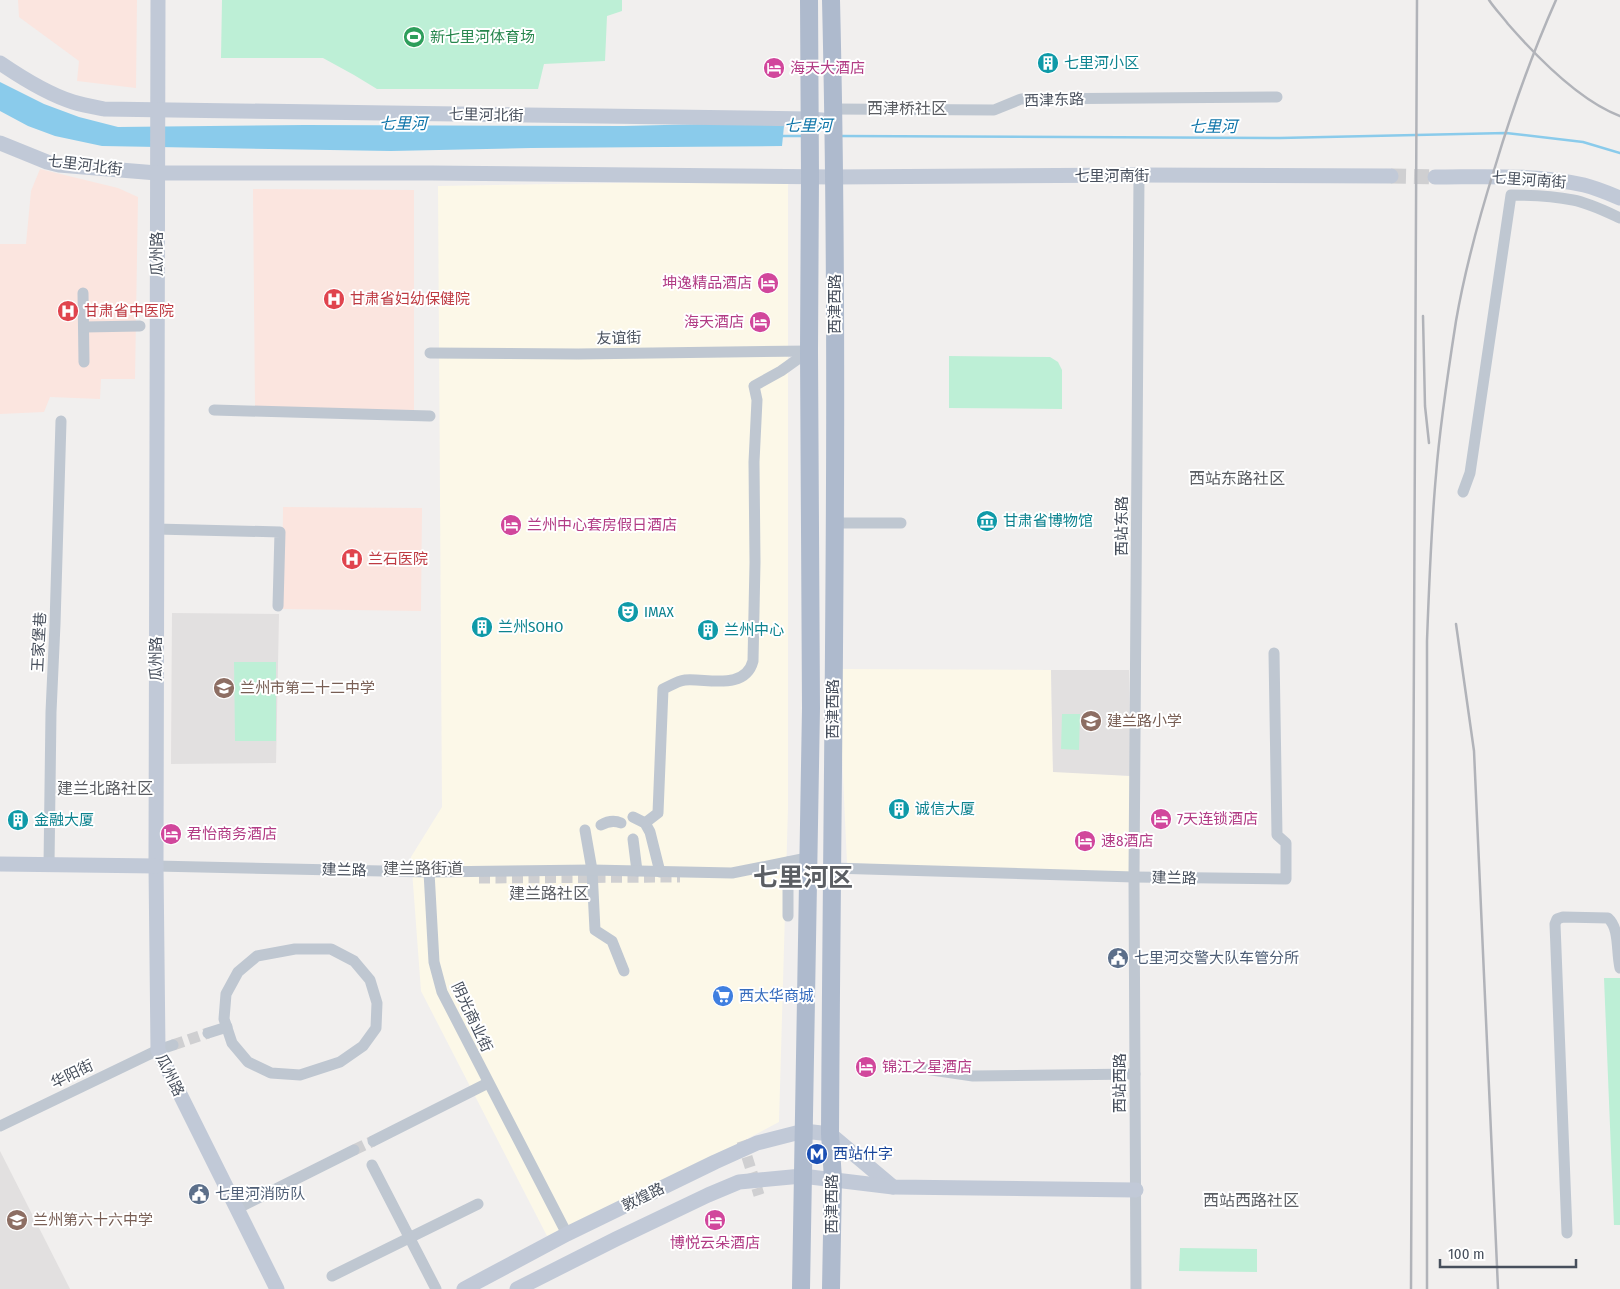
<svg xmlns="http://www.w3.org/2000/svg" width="1620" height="1289" font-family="'Fira Sans Condensed','Noto Sans SC',sans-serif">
<rect width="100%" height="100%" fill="#f1efee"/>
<!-- commercial -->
<g fill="#fcf8e8">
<path d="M788,180V808L779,1122L707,1160L547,1236L421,991L411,857L442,807L438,186Z"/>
<path d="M838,669L1051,670L1053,771L1131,776L1134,877L847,863Z"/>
</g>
<!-- education -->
<g fill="#e2e0e0">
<path d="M172,613L279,614L276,763L171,764Z"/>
<path d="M1051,670H1129L1131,776L1053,772Z"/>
<path d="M0,1151L70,1289H0Z"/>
</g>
<!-- medical -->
<g fill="#fbe5df">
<path d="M18,0H137L136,88L77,81L79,61L19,17Z"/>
<path d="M40,169L118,188L138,197L135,379H101L100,399L50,397L44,412L0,414V244H26L31,191Z"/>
<path d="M253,189L414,190V410L255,408Z"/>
<path d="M283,507L422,508L421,611L282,609Z"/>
</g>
<!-- green -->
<g fill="#bdefd6">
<path d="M222,0H622V11L607,16L605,61L544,64L538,89H377L354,75L323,58H221Z"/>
<path d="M949,356L1050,357L1058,362L1062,370V409L949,408Z"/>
<path d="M234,662H276V741H235Z"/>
<path d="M1062,714H1080L1079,750L1061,749Z"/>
<path d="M1604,978H1620V1225H1614Z"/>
<path d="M1180,1248L1257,1249V1272L1179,1271Z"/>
</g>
<!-- water -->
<path fill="#8acbeb" d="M0,82L44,104L79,117L118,127L305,125L624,126L746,123L784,126L782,146L531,148L391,151L102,146L55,136L28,126L0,111Z"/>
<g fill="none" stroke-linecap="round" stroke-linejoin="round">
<!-- stream -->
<g stroke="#8acbeb" stroke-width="2.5">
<path d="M781,136H803"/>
<path d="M839,136L1280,138L1506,133L1583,142L1620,153"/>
</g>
<!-- street-tunnel -->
<g stroke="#cfcfd1" stroke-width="11" stroke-dasharray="11 5.5" stroke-linecap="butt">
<path d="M479,878L680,877"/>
<path d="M173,1045L208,1033"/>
<path d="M742,1141L759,1195"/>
<path d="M354,1150L373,1141"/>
</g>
<!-- secondary-tunnel -->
<path stroke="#cfcfd1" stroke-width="15" stroke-dasharray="15 8" stroke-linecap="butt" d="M1391,176L1435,177"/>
<!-- street -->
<g stroke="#bfc7d1" stroke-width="11">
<path d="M834,109L994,110L1021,99L1277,97"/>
<path d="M83,293L84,362"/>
<path d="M84,327L140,326"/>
<path d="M430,353L578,354L809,351"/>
<path d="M214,410L430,416"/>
<path d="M1463,492L1470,473L1511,195C1532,195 1553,196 1573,200C1589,203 1605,211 1620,218"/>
<path d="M834,523H901"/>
<path d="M156,529L280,532L278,606"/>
<path d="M633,817L645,823L650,832L660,872"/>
<path d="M645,823L658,813L663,689C670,686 677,681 685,680C707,678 745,691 753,661L755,562L754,462L757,400L754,386L781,371L809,351"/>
<path d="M601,825C608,821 614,820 621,823"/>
<path d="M585,830L592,870L595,930L612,941L624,971"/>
<path d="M633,839L637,871"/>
<path d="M788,862V916"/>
<path d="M49,865L51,712L55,624L61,421"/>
<path d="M156,866L429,872L592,870L732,873L807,858"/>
<path d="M832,868L1134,877L1286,879V843L1277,835L1274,653"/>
<path d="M429,872L434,962L442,992L567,1234"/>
<path d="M295,949H331L354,961L370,980L377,1003L376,1028L363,1046L340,1062L300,1075L271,1073L248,1062L232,1043L224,1019L226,994L238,972L257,956Z"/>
<path d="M208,1033L227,1027"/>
<path d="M925,1069L973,1076L1135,1074"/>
<path d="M0,1126L158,1050L173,1045"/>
<path d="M373,1141L488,1083"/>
<path d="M372,1165L436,1289"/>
<path d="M236,1209L354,1150"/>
<path d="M1567,1233L1555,924L1557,919L1563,917L1608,918C1620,929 1616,951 1620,968"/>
<path d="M332,1276L478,1204"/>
<path d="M1136,1289L1134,877L1139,175"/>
</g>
<!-- secondary -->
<g stroke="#c1c9d7" stroke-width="15">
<path d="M158,0L156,866L158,1050L277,1289"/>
<path d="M0,63C22,78 47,94 73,102C83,105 94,107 104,109L810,119L834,121"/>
<path d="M0,143L47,162L59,165L157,173H432L834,177L1139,175L1391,176"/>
<path d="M1435,177C1484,177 1536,174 1584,185C1596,188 1608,193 1620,198"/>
<path d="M0,864L156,866"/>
<path d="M464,1289L567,1234L715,1162L757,1143L804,1131L830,1134L893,1187"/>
<path d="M517,1289L616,1239L708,1195L739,1182L802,1176L893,1187L1136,1190"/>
</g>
<!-- primary -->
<g stroke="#aebacd" stroke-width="18">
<path d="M801,1289L811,708L809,351L810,176L809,0"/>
<path d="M831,1289L833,1179L830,1134C832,756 840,378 831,0"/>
</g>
<!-- rail -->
<g stroke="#b1b3b9" stroke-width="2.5">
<path d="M1489,0C1495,9 1502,16 1508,24C1536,56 1580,101 1620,116"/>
<path d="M1423,316L1425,406L1429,443"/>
<path d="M1456,624L1474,751L1498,1289"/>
<path d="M1411,1289L1417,0"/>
<path d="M1427,1289V641C1429,586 1431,530 1436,475C1440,423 1448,372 1456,321C1465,269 1479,218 1495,167C1512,110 1532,54 1556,0"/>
</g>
</g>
<!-- icons -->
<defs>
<g id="stadium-disc" transform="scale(1.125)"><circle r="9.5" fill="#2e9e5b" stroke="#fff"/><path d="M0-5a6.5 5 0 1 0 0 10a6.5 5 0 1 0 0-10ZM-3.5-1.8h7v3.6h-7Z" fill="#fff"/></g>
<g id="building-disc" transform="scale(1.125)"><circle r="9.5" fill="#0f9aa8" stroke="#fff"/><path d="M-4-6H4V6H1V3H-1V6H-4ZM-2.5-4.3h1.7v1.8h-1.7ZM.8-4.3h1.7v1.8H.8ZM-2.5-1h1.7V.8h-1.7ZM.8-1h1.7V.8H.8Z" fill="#fff"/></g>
<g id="hotel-disc" transform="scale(1.125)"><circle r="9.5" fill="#d1479c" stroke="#fff"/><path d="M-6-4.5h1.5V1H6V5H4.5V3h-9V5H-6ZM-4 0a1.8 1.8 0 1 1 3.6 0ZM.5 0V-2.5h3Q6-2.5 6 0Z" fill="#fff"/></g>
<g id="hospital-disc" transform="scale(1.125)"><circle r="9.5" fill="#e0444e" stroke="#fff"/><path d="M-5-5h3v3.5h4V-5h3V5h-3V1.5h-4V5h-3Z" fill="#fff"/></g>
<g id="museum-disc" transform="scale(1.125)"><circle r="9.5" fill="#0f9aa8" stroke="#fff"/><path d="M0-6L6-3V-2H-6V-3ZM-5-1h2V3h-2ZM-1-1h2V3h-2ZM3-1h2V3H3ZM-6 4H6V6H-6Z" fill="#fff"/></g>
<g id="theatre-disc" transform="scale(1.125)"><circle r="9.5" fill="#0f9aa8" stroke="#fff"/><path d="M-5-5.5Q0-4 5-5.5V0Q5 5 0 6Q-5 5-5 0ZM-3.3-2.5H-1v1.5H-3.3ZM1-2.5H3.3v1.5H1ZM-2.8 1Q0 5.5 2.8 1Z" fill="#fff"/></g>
<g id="school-disc" transform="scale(1.125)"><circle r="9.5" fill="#8d6e63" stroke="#fff"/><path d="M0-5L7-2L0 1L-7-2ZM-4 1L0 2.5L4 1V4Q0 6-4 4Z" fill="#fff"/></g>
<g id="civic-disc" transform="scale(1.125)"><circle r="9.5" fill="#5c6f8a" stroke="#fff"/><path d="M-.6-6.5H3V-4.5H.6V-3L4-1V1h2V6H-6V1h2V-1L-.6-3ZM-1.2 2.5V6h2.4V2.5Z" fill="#fff"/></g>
<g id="supermarket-disc" transform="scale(1.125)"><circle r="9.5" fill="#3f7fe0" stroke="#fff"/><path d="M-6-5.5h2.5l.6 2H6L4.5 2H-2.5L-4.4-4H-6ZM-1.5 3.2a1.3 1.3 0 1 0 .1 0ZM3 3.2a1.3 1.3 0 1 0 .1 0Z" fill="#fff"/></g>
<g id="metro-disc" transform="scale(1.125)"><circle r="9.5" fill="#1a4fb4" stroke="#fff"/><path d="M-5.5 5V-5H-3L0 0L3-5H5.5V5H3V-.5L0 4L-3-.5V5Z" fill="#fff"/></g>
</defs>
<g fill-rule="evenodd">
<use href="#stadium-disc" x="414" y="37"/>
<use href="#building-disc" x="1048" y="63"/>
<use href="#hotel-disc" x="774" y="68"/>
<use href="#hotel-disc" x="768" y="283"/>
<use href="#hospital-disc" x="334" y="299"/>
<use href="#hospital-disc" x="68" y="311"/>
<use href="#hotel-disc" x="760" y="322"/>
<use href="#museum-disc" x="987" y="521"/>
<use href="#hotel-disc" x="511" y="525"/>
<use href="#hospital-disc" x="352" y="559"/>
<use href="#theatre-disc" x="628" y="612"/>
<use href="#building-disc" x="482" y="627"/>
<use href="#building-disc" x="708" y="630"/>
<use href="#school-disc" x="224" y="688"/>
<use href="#school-disc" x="1091" y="721"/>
<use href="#building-disc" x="899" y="809"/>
<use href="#hotel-disc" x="1161" y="819"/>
<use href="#building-disc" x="18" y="820"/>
<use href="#hotel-disc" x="171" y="834"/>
<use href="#hotel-disc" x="1085" y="841"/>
<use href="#civic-disc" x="1118" y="958"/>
<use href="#supermarket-disc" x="723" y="996"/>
<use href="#hotel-disc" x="866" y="1067"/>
<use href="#metro-disc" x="817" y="1154"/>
<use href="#civic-disc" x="199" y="1194"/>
<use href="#school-disc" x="17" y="1220"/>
<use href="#hotel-disc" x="715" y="1220"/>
</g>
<g text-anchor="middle" stroke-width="4" stroke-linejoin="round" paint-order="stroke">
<!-- leisure labels -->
<g font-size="15" fill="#27864d" stroke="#fff" text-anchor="start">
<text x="430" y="42">新七里河体育场</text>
</g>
<!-- culture labels -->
<g font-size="15" fill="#0d838f" stroke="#fff" text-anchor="start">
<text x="1064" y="68">七里河小区</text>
<text x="1003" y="526">甘肃省博物馆</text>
<text x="644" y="617">IMAX</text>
<text x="498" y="632">兰州SOHO</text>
<text x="724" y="635">兰州中心</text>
<text x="915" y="814">诚信大厦</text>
<text x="34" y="825">金融大厦</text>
</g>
<!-- hotel labels -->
<g font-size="15" fill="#b23c85" stroke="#fff" text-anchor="start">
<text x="790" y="73">海天大酒店</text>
<text x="752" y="288" text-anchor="end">坤逸精品酒店</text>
<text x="744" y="327" text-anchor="end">海天酒店</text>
<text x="527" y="530">兰州中心套房假日酒店</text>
<text x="1177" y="824">7天连锁酒店</text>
<text x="187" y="839">君怡商务酒店</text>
<text x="1101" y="846">速8酒店</text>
<text x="882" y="1072">锦江之星酒店</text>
<text x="715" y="1248" text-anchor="middle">博悦云朵酒店</text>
</g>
<!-- street labels -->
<g font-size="15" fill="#474f5c" stroke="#fff">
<text transform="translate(1054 100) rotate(-2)" y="5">西津东路</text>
<text transform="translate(486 115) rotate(1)" y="5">七里河北街</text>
<text transform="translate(85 165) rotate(7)" y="5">七里河北街</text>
<text x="1112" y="181">七里河南街</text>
<text transform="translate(1529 180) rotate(4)" y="5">七里河南街</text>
<text transform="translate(157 254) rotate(-90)" y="5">瓜州路</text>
<text transform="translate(835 304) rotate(-90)" y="5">西津西路</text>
<text transform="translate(619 338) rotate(-1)" y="5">友谊街</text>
<text transform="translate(1122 526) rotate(-90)" y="5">西站东路</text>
<text transform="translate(39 642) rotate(-87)" y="5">王家堡巷</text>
<text transform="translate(156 659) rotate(-90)" y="5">瓜州路</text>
<text transform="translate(833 709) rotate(-90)" y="5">西津西路</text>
<text transform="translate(344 870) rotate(1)" y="5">建兰路</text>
<text transform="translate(1174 878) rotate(1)" y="5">建兰路</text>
<text transform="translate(472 1017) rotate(65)" y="5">阴光商业街</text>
<text transform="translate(72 1074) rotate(-26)" y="5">华阳街</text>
<text transform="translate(170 1075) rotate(64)" y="5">瓜州路</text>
<text transform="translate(1120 1083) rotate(-90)" y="5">西站西路</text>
<text transform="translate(643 1197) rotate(-26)" y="5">敦煌路</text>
<text transform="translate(832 1204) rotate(-90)" y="5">西津西路</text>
</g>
<!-- health labels -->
<g font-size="15" fill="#be3a42" stroke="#fff" text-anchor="start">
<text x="350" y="304">甘肃省妇幼保健院</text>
<text x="84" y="316">甘肃省中医院</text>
<text x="368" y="564">兰石医院</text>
</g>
<!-- education labels -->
<g font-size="15" fill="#785e54" stroke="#fff" text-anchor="start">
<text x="240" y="693">兰州市第二十二中学</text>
<text x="1107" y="726">建兰路小学</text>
<text x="33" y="1225">兰州第六十六中学</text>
</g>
<!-- service labels -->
<g font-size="15" fill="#4e5e75" stroke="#fff" text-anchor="start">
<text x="1134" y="963">七里河交警大队车管分所</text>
<text x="215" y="1199">七里河消防队</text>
</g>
<!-- shop labels -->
<g font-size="15" fill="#366cbe" stroke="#fff" text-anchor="start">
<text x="739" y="1001">西太华商城</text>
</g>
<!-- transit labels -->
<g font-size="15" fill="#164399" stroke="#fff" text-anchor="start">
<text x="833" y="1159">西站什字</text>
</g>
<!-- neighbourhood labels -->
<g font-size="16" fill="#5b5e63" stroke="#fff">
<text x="907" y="114">西津桥社区</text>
<text x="1237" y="484">西站东路社区</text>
<text x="105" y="794">建兰北路社区</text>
<text x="423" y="874">建兰路街道</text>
<text x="549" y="899">建兰路社区</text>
<text x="1251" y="1206">西站西路社区</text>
</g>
<!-- water labels -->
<g font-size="16" font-style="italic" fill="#0d74a9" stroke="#fff">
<text x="403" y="129">七里河</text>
<text x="808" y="131">七里河</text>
<text x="1213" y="132">七里河</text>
</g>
<!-- town labels -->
<g font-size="25" font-weight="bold" fill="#5b5e63" stroke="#fff">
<text x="803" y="886">七里河区</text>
</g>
</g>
<!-- scale -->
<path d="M1440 1259v8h136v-8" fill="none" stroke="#474f5c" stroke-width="2.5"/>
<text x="1448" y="1259" font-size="15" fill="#474f5c" stroke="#ffffff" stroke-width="4" paint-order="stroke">100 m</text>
</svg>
